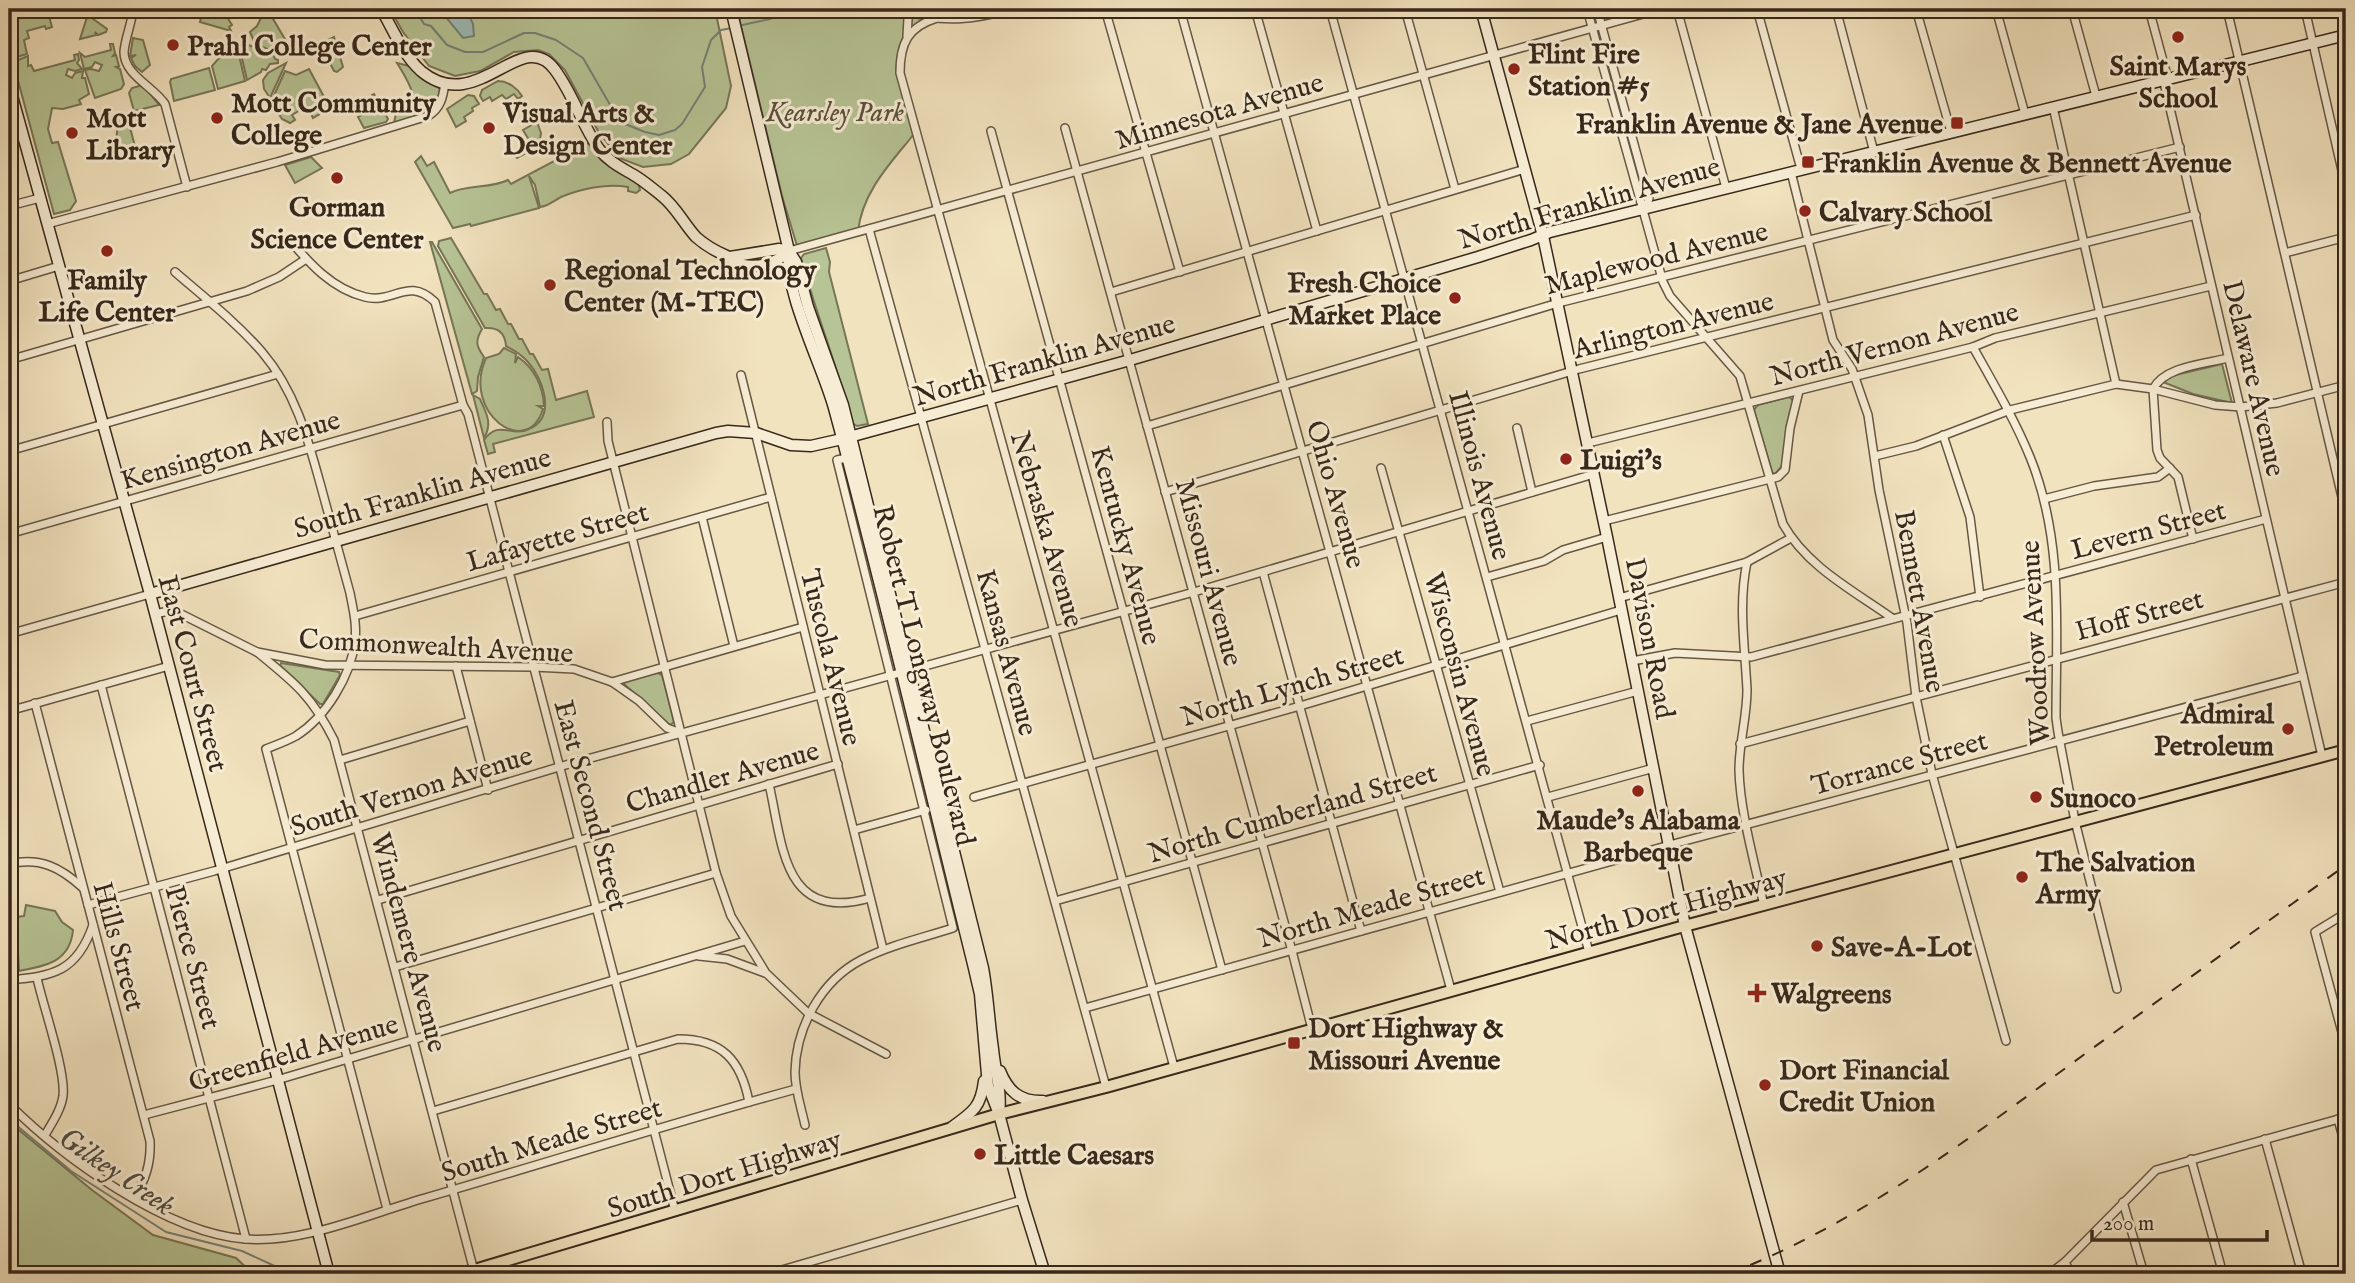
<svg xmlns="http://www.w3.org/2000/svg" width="2355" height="1283" font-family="'IM FELL English',serif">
<rect width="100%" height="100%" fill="#f2e3bf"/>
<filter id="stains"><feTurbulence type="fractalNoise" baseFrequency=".00286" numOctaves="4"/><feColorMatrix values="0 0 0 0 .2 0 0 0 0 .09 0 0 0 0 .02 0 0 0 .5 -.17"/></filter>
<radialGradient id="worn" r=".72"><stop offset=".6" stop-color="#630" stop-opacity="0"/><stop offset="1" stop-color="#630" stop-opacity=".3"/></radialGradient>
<!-- green -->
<g fill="#b7c495" stroke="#777658" stroke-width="2">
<path d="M9,9H47L52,27L46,29L45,26L27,31L29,38L24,40L27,54L13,58L9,47Z"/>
<path d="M203,9H222L232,25L229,27L231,31L200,22Z"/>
<path d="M390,9H715L731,86L726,108L689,154L671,164L643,167L619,158L598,131L565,70L549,54L538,50L514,52L480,71L455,76L429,66L403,32Z"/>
<path d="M737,9H1013L988,16L937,18L913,30L900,60L916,132C911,136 910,140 905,145C884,170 861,198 858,232L798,249L782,196Z"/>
<path d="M264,12H269L286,41L270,50L255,44L250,32L257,26Z"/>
<path d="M89,16L107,29L106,32L98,35L95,32L96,35L80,39L87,17Z"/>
<path d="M334,37L343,67L337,72L334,71L322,48L324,42Z"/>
<path d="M133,38L143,40L150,65L142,72L135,66L131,58L136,55L130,56Z"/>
<path d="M234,41L236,42L245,81L218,89L212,66Z"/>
<path d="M238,41L267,52L269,55L273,54L275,59L278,60V63L270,64L266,70L262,69L261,72L247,80Z"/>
<path d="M110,44H113L115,53L113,56L116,55L119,66L116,67L120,69L124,84L121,89L95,98L85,70L91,69L99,71L102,65L95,62L92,67L84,69L80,53L85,57L111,50Z"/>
<path d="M78,54L79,60L77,63L82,69L75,71L68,69L66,75L72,78L75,73L83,71L82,78H85L89,94L79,100L81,104L63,109L52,108L48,129L52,143L58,142L76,201L70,210L54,214L13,62L28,56V66L31,65L34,71L75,60L74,55Z"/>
<path d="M286,63L270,98L264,89L263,80L268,73Z"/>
<path d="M397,63L409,66L440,89C437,115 416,116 394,123L396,113C431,115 405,76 397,63Z"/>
<path d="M209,68L215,90L174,101L170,82L171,79Z"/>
<path d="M309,69L330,108L313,118L307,106L292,115L295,120L290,123L282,119L271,102L285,71L296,75Z"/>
<path d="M498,81C508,81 517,88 522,96L518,99L514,94L506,99L502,95L492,101L490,97L483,101L480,96L482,90Z"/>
<path d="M143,85L159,105L134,111L129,93L132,88Z"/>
<path d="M374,94L388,119L386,122L364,128L358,117L374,108L371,101L374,100L372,95Z"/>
<path d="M468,95L474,96L479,104L472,108L473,111L464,117L466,121L456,127L447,109Z"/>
<path d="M119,113L127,116L137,154L114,161Z"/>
<path d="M537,122L541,133L539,146L517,158L514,154L520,150L519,146L529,140L523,130Z"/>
<path d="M590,142L638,182L640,190L636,193L628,191V187C607,183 580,189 561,197C553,201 549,206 540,207L535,185L529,176L539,208L471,226L470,224L453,228L415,162L421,156L427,166L434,162L450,193C467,184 490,189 508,180L511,184Z"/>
<path d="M311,157L322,168L295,183L285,165Z"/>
<path d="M451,238L484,294H487L496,310L500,309L508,324H511L519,339H522L530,354H533L542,370L548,369L556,400L587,391L594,417L493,444L495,452L488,454L484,440C499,419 511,438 529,429C557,417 543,379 528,362C522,355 514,350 506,346C505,332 497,327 485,328L438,246L439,241Z"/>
<path d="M430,242H432L482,329C475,341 476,346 484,357L478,377L477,391L472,394Z"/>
<path d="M826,248L830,262L829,272L868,424L857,426L852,423C838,367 816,314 801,258L804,254Z"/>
<path d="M504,348L516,354L515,363L518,357C534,368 543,386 544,406H538L543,409C527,460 461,413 486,358L499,354Z"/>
<path d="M2222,364L2232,403L2193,394L2163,382L2167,377Z"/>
<path d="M473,395L480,399C486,413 493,423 484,438Z"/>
<path d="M1789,397L1794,401L1782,466L1775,474L1772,472L1754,410L1758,405Z"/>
<path d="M281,663L339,672L340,675L323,704H320L280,666Z"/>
<path d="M656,672L662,675L674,722L670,725L624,684L625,682Z"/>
<path d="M26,905L55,911L62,922L73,930C70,962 46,966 19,971L16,917L24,916Z"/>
<path d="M9,1122L92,1190L153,1235L236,1258L250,1271L249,1274H9Z"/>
</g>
<!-- water -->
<path fill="#9cbdb8" stroke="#748179" stroke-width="2" d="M445,9L467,11L473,24L474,36L463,38L444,15Z"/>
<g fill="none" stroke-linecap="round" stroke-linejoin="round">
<!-- stream -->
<g stroke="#748179" stroke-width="2">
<path d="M415,9L424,24L431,26L447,45L465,52H483L524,33H535L556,40L583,58L620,122L645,132L659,135L675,130L682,124L705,87L702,67L711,40L721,30L732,28"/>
<path d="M738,26L770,19L794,9"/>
<path d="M9,1119L71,1171L166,1232L242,1251L279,1268L288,1274"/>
<path d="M810,1274L830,1269L835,1274"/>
</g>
<!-- street casing -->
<g stroke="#665744" stroke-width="10">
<g id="street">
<path d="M133,9C132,23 125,38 124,52C124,75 154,87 165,104L187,187"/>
<path d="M904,9C939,25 977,19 1013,9"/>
<path d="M1105,9L1180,272"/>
<path d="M1180,9L1451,990"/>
<path d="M1255,9L1317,231"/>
<path d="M1330,9L1589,952"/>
<path d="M1405,9L1455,189"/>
<path d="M1587,9L1663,282L1670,296L1740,376L1783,524C1807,567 1854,591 1892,618"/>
<path d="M1597,9L1649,199L1644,209"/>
<path d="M1677,9L1726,188"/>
<path d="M1757,9L1801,169"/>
<path d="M1836,9L1874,152"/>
<path d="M1916,9L1951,132"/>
<path d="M1996,9L2025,114"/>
<path d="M2072,9L2096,96"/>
<path d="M2149,9L2166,72L2165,87L2322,756"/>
<path d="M2227,9L2346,514"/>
<path d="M2305,9L2346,188"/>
<path d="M905,10L908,19L907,36"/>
<path d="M937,18C908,27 900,43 900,73L1174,1067"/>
<path d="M2053,107L2116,384"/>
<path d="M1065,128L1292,951L1312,1029"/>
<path d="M991,131L1222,970"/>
<path d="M1791,172L1833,340L1852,369L1868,415L1879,490L1907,623L1916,697L1932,774L2006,1041"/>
<path d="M9,206L40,198"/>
<path d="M47,224L277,162L428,116C441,108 443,97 445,83"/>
<path d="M869,229L1106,1087"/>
<path d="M288,238C309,263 332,289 365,297C394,304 408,276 435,302L463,405L468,414L675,1211"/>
<path d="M789,251L1661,9"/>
<path d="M2285,253L2346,237"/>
<path d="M175,272C205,298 236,322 262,352C297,393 309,443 323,494C332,527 341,560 350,593C353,609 357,624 355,641C351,676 326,717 296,736C287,741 276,745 266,749L387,1209"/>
<path d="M9,281L59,266"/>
<path d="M1111,292L1525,169"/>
<path d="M1973,347C1993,383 2014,418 2030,457C2064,540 2056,630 2056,718L2058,732L2075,821L2117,989"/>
<path d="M9,360L247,291L279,277L306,259"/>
<path d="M741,375L883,949"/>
<path d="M607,422L608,441L716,873L731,916L766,973L808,1013L886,1054"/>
<path d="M1147,426L1558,303L2180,147"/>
<path d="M1517,428L1532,492"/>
<path d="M1943,435L1970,517L1980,597"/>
<path d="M1588,443L1973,347L1995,338L2211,286"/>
<path d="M9,451L278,374"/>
<path d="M1875,456L1916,446L2010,410L2116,384L2153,389L2215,405L2241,407L2277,403L2346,385"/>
<path d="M1381,468L1500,892"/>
<path d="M1165,492L1579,369L2196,215"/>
<path d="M2044,499L2094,486L2158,477L2170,468"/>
<path d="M702,517L734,646"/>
<path d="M1604,521L1778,477L1785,470L1790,428L1799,391"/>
<path d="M9,534L463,405"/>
<path d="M2193,539L2178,477L2160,458L2157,450L2153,389C2165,366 2205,364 2228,358"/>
<path d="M1747,562C1738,605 1745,647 1747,690C1747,717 1739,743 1739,770C1740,812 1755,864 1764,906"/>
<path d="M1263,572L1361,931"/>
<path d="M1487,577L1544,561L1563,550L1607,537"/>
<path d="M1619,598L1747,562L1791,538"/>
<path d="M155,614L173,610L257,652L325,665L534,667L574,669L612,682L639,701L667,728L681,733"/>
<path d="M355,616L771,497"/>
<path d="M9,634L150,594"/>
<path d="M257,652C294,682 312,696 334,740L474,1271"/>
<path d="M1632,661L1675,653L1751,657L2266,519"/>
<path d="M456,666L488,790"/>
<path d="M612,682L803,627"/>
<path d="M101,685L246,1239"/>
<path d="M35,703L150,1141C151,1163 146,1179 134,1198"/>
<path d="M9,711L169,666"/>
<path d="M1527,721L1638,691"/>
<path d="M1740,744L2346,582"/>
<path d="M340,760L470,721"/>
<path d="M769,784C783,846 783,923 870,898"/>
<path d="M974,797L1300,706L1621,610"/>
<path d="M1548,797L1654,768"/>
<path d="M854,830L926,810"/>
<path d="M9,864C40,857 60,867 83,888"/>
<path d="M378,900L838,764"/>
<path d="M1055,901L1540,765"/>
<path d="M88,905L214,871L569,764L1194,592L1594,474"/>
<path d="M2346,913L2315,932L2346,1047"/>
<path d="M699,956L727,959L765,973"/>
<path d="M395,967L716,873"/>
<path d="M37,978C43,1006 66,1071 63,1096C61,1110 52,1123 45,1135"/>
<path d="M9,980C53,976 77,972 93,925"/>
<path d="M1085,1008L1677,843L2303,676"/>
<path d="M9,1104C63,1158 167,1233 245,1239C303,1244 369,1214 425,1198C549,1162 672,1123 796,1089"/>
<path d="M433,1111L678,1039C722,1039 741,1060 749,1102"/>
<path d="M144,1115L277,1080L745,941"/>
<path d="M2338,1119L2346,1149"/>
<path d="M805,1125C801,1107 795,1090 795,1072C796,1027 821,981 861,960C890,945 922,938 953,928L837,460L847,458"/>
<path d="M2265,1139L2302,1274"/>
<path d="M2191,1159L2223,1274"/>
<path d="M2123,1202L2144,1274"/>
<path d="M2065,1262L2071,1274"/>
<path d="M768,1274L1022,1200"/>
<path d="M2049,1274L2065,1262L2156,1170L2346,1117"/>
</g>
</g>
<!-- secondary casing -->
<g stroke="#37281b" stroke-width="13">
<g id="secondary">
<path d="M381,9C393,29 403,55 421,71C477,118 522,24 555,70C573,94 582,125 599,149C608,161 620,167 632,174C643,180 653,189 662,196C676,207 684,224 696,237C706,246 715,251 727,256C732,258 735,263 740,264C758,269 777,263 789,251"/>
<path d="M731,9L789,251L796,262L808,307L843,405L983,968C988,995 989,1022 993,1049C995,1071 1002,1092 999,1114"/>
<path d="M1481,9L1543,236L1607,537L1685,926L1780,1274"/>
<path d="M9,85L150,594L329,1274"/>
<path d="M789,251C783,290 823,367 834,408C884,592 927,779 973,964L980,994L988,1086L999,1114L1022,1200L1045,1274"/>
<path d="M730,257L779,249L789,251"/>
<path d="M150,594L716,433L728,431L756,433L791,445L811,446L842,439L1130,360L1478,257L1531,240L1550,232L2346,35"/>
<path d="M1000,1071C1008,1091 1020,1102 1043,1101"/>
<path d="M952,1127C973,1112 981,1107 984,1081"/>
</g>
</g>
<!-- primary casing -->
<g stroke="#37281b" stroke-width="14">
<path id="primary" d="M461,1274L999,1114L1106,1087L1677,928L2346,750"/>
</g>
<!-- street -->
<use href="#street" stroke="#f7edd5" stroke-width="7"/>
<!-- secondary -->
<use href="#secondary" stroke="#f7edd5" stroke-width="10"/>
<!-- primary -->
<use href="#primary" stroke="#f2e3bf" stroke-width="10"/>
<!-- rail -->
<path stroke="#37281b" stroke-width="2" stroke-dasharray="12 12" stroke-linecap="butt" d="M1728,1274C1853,1226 1959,1146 2067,1067C2160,999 2253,932 2346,865"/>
</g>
<!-- markers -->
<g fill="#8f2418" stroke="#f7edd5" stroke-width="2.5">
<circle cx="2178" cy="37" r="7"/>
<circle cx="173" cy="45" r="7"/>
<circle cx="1514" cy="69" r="7"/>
<circle cx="217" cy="118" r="7"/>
<rect x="1950" y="116" width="14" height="14" rx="3.5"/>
<circle cx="489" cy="128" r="7"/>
<circle cx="72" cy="133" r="7"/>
<rect x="1801" y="155" width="14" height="14" rx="3.5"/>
<circle cx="337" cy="178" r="7"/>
<circle cx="1805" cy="211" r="7"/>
<circle cx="107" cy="251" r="7"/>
<circle cx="550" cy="285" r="7"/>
<circle cx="1455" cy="298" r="7"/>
<circle cx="1566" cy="459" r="7"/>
<circle cx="2288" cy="729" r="7"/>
<circle cx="1638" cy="791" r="7"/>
<circle cx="2036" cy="797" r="7"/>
<circle cx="2022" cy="877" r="7"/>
<circle cx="1817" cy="946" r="7"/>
<path d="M1753.5 982.5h7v7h7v7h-7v7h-7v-7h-7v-7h7z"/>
<rect x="1287" y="1036" width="14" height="14" rx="3.5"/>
<circle cx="1765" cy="1085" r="7"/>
<circle cx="980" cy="1154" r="7"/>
</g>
<g text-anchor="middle" stroke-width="6" stroke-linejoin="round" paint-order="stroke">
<!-- poi labels -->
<g font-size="28" font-weight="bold" fill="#37281b" stroke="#f7edd5" text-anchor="start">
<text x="187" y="55">Prahl College Center</text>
<text x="1528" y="63">Flint Fire<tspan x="1528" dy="32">Station #5</tspan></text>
<text x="2178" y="75" text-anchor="middle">Saint Marys<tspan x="2178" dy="32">School</tspan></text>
<text x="231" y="112">Mott Community<tspan x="231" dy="32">College</tspan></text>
<text x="503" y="122">Visual Arts &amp;<tspan x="503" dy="32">Design Center</tspan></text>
<text x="86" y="127">Mott<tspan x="86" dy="32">Library</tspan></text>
<text x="1943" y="133" text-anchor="end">Franklin Avenue &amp; Jane Avenue</text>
<text x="1822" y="172">Franklin Avenue &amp; Bennett Avenue</text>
<text x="337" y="216" text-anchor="middle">Gorman<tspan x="337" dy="32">Science Center</tspan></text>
<text x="1819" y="221">Calvary School</text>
<text x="564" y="279">Regional Technology<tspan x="564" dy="32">Center (M-TEC)</tspan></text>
<text x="107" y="289" text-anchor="middle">Family<tspan x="107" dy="32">Life Center</tspan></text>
<text x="1441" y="292" text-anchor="end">Fresh Choice<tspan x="1441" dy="32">Market Place</tspan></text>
<text x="1580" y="469">Luigi's</text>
<text x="2274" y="723" text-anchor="end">Admiral<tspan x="2274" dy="32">Petroleum</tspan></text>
<text x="2050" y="807">Sunoco</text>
<text x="1638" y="829" text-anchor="middle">Maude's Alabama<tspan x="1638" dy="32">Barbeque</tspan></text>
<text x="2036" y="871">The Salvation<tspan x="2036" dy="32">Army</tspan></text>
<text x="1831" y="956">Save-A-Lot</text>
<text x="1771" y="1003">Walgreens</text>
<text x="1308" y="1037">Dort Highway &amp;<tspan x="1308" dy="32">Missouri Avenue</tspan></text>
<text x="1779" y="1079">Dort Financial<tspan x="1779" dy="32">Credit Union</tspan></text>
<text x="994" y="1164">Little Caesars</text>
</g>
<!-- street labels -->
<g font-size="28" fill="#37281b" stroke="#f7edd5">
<text transform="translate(1219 110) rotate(-16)" y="10">Minnesota Avenue</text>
<text transform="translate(1589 202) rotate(-16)" y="10">North Franklin Avenue</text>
<text transform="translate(1656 257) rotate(-14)" y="10">Maplewood Avenue</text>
<text transform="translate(1673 324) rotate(-14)" y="10">Arlington Avenue</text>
<text transform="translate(1894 343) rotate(-15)" y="10">North Vernon Avenue</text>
<text transform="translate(1044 359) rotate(-16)" y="10">North Franklin Avenue</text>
<text transform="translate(2255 378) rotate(77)" y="10">Delaware Avenue</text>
<text transform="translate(230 449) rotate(-16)" y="10">Kensington Avenue</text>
<text transform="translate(1481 475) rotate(75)" y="10">Illinois Avenue</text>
<text transform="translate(422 492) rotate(-16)" y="10">South Franklin Avenue</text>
<text transform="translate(1337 494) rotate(74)" y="10">Ohio Avenue</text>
<text transform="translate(1048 529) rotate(74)" y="10">Nebraska Avenue</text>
<text transform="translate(2148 529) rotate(-15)" y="10">Levern Street</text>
<text transform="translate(557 536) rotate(-16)" y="10">Lafayette Street</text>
<text transform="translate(1127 545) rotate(75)" y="10">Kentucky Avenue</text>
<text transform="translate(1210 572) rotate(75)" y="10">Missouri Avenue</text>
<text transform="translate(1921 601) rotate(80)" y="10">Bennett Avenue</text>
<text transform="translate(2139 614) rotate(-15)" y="10">Hoff Street</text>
<text transform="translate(1651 638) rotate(79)" y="10">Davison Road</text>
<text transform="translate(2034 643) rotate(-93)" y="10">Woodrow Avenue</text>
<text transform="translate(436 645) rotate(3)" y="10">Commonwealth Avenue</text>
<text transform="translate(1008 652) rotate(75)" y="10">Kansas Avenue</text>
<text transform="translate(832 657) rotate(76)" y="10">Tuscola Avenue</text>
<text transform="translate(194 673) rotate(75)" y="10">East Court Street</text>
<text transform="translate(1461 674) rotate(75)" y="10">Wisconsin Avenue</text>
<text transform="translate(925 675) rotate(76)" y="10">Robert T Longway Boulevard</text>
<text transform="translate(1292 685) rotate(-16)" y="10">North Lynch Street</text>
<text transform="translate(1899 762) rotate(-15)" y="10">Torrance Street</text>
<text transform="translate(722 776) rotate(-16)" y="10">Chandler Avenue</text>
<text transform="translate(411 790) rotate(-17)" y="10">South Vernon Avenue</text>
<text transform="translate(592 805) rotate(75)" y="10">East Second Street</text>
<text transform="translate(1292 812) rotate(-16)" y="10">North Cumberland Street</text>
<text transform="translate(1371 906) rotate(-16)" y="10">North Meade Street</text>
<text transform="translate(1666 908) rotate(-15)" y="10">North Dort Highway</text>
<text transform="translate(410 942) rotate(75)" y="10">Windemere Avenue</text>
<text transform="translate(120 946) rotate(75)" y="10">Hills Street</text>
<text transform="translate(194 957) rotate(75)" y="10">Pierce Street</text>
<text transform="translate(293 1052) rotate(-16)" y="10">Greenfield Avenue</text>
<text transform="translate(551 1139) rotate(-17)" y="10">South Meade Street</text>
<text transform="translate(724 1173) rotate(-17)" y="10">South Dort Highway</text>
</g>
<!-- park labels -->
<g font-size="28" font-style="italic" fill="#574f3a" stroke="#f7edd5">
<text x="835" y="121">Kearsley Park</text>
</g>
<!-- water labels -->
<g font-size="30" font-style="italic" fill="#504d42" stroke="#f7edd5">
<text transform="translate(117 1171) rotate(34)" y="10">Gilkey Creek</text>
</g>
</g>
<!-- margin -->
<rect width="2355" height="1283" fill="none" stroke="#f2e3bf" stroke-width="35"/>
<rect x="10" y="10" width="2334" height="1262" fill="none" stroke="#37281b" stroke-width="3.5"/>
<rect x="18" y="18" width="2320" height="1248" fill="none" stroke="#37281b" stroke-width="2"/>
<!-- scale -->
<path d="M2092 1230v10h175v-10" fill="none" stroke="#37281b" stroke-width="3.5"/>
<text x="2103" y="1230" font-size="21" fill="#37281b" stroke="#f7edd5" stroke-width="5" paint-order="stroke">200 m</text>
<rect width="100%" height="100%" filter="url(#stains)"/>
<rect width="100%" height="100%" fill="url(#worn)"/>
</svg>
